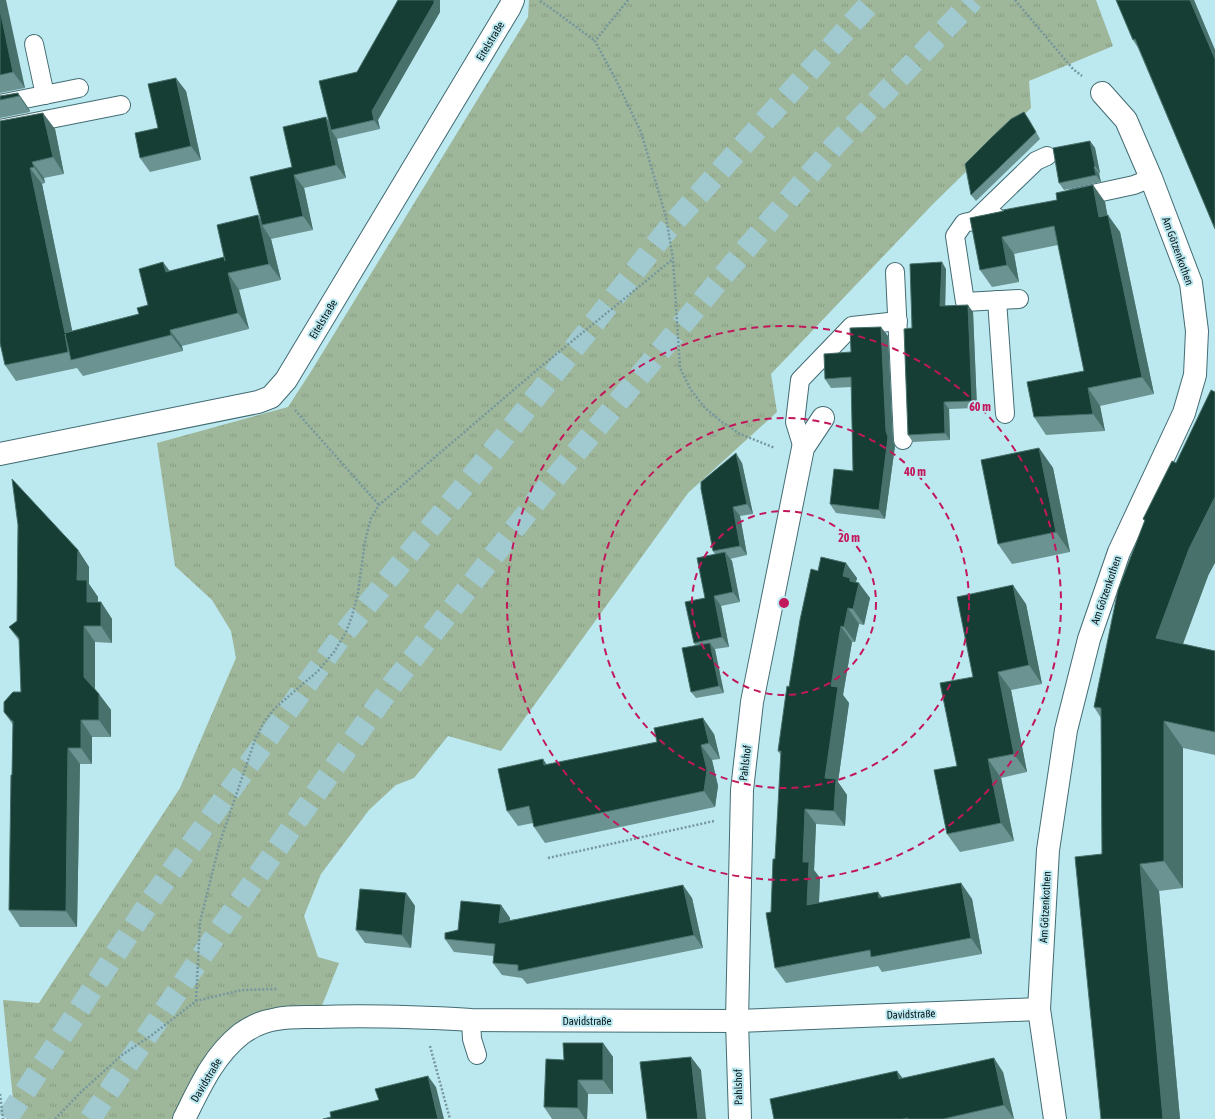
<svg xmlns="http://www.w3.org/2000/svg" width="1215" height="1119" font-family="'Asap Condensed',sans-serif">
<defs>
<pattern id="park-tufts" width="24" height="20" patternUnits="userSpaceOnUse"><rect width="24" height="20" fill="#9eb699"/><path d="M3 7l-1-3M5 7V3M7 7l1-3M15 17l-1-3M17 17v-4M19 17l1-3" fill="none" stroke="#879c83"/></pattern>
</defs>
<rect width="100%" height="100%" fill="#bce8f0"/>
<!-- park -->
<path fill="url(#park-tufts)" d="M529,0H1096L1113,46L1029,81L1031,108L933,204L771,374L777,412L688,493L501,751L448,736L414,778L396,785L369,810L321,874L304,916L318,957L339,963L319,1013L267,1017L177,1119H15L3,1000L39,1003L180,788L236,658L231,631L212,600L175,566L157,443L288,407L312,370L528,17Z"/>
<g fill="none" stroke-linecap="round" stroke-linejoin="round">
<!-- motorway-tunnel -->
<g stroke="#a1c9d0" stroke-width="22" stroke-dasharray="22 11" stroke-linecap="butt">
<path d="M7,1119L151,900L341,637L505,436L668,229L873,0"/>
<path d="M90,1119L214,938L392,685L545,490L721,278L836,144L973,0"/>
</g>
<!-- service casing -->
<g stroke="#436c73" stroke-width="20">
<g id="service">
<path d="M34,44L45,95"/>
<path d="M0,104L79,88"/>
<path d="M0,129L121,105"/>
<path d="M1074,198L1134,185L1151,178"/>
<path d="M995,216L964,223L955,236L965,302L1019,299"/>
<path d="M975,220L1036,161L1047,156"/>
<path d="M895,272L903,440"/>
<path d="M997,300L1005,414"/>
<path d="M803,448L795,422L800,380L852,326L898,321"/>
<path d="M471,1020L472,1039L477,1055"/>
</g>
</g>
<!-- minor casing -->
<g stroke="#436c73" stroke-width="24">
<g id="minor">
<path d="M0,454L258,402L271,397L286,380L510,7L513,0"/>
<path d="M184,1119C199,1089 213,1056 241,1034C252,1026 264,1021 277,1019C290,1016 306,1017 319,1017C370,1015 420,1017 471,1020L737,1021L1039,1009"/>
<path d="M740,1119L737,1021L742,790L752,702L803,448L823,418"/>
<path d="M1055,1119L1039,1009L1048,850L1066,730L1089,639L1119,552L1184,413L1195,375L1197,331L1191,283L1151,178L1126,120L1102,93"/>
</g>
</g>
<!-- path -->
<g stroke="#75979d" stroke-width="2.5" stroke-dasharray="2 2" stroke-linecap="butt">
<path d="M628,0L595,41L616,80L641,132L666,217L673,259L680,368L691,390L705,408L722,422L740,434L775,448"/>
<path d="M1015,0L1073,69L1082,76"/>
<path d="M540,1L552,9L595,41"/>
<path d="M295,410L379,505"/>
<path d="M548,858L714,821"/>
<path d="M196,1001L200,922L220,842L255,740L264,722L275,708L318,671L334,652L346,632L352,616L358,593L365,541L371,518L379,505L538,369L673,259"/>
<path d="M430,1046L450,1119"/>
<path d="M0,1094L3,1119"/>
<path d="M55,1119L82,1091L122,1055L152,1035L196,1001L242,990L278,989"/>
</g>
<!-- service -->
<use href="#service" stroke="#fff" stroke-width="18"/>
<!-- minor -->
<use href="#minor" stroke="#fff" stroke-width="22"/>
</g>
<!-- wall -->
<g fill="#6a9392">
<path d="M0,0L25,88L0,93Z"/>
<path d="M398,0H440V12L378,120L380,129L337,139L346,178L304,188L313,230L271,239L281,280L239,290L249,329L182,346L183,351L83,376L77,368L16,381L5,365L0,121L55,129L64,174L44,178L45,183L42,184L72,331L139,314L148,305L170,271L224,257L260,218L292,167L329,122Z"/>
<path d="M1194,0L1215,50V229L1138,48L1133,40Z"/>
<path d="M186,91L201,160L150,172L140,158L158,128Z"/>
<path d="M18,93L29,109L30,112L0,118V96Z"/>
<path d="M1024,112L1029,119L1040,139L976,201L971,195Z"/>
<path d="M1090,141L1095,148L1100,173L1099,174L1101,182L1064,190L1059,183Z"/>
<path d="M1093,185L1105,202L1107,215L1120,232L1154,394L1100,406L1105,431L1046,435L1034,417L1084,371L1058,245L1014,254L1019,282L992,287L980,270L970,218L1057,200Z"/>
<path d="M946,269L945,306L973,312L977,408L949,409L950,440L913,442L908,435L912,328Z"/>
<path d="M888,336L893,440L895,446L885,519L836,513L830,504L853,471L852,387L831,388L825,379L851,352Z"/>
<path d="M1039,448L1053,468L1070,552L1012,564L998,544Z"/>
<path d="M742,463L753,514L740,516L747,555L730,559L732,561L740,602L721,606L729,647L715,649L724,693L696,698L691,692L696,646L694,643L715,554L713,551Z"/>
<path d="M1176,463L1208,576L1183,644L1215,651V755L1183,748V888L1159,891L1180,1119H1101L1102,854L1101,718L1094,707L1145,522L1143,519Z"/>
<path d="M18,525L78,550L89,567V584L98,597V602H101L112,619V643L95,642V689L111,710V737H92V764H80L77,927H20L9,910L13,725L4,712L21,692L20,642L9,627L17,621Z"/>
<path d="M818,571L857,578L856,582L870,598L864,625L859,624L855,642H852L843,695L849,703L838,782L847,795L845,826L816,824L814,870L820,878L819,903L878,892L882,898L961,883L972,899L982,954L882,972L878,966L786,983L775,968L771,912L775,859L781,755L778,751L789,687Z"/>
<path d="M1026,604L1042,684L1011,690L1027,772L1001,778L1014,841L960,852L947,834L957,766L973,677Z"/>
<path d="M714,734L720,759L712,760L718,786L715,807L545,843L534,827L533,823L518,826L507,811L543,759L546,765Z"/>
<path d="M406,893L415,906L411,948L365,943L356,930Z"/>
<path d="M692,898L703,948L527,984L522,978L502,975L493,963L494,956L454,952L445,939L458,930L501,905L510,918V920Z"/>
<path d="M603,1043L613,1057V1094H588L587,1119H552L544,1107L564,1060Z"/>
<path d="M897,1071L903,1079L1003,1072L1014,1119H774Z"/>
</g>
<!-- shaded-wall -->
<g fill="#48716c">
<path d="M0,0H6L25,88L13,72L0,10Z"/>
<path d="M434,0H440V12L378,120L380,129L374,120L372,111Z"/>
<path d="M1190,0H1194L1215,50V59Z"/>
<path d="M176,78L186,91L201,160L191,146Z"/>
<path d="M18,93L29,109L30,112L19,96Z"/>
<path d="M43,113L55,129L64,174L53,157Z"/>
<path d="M326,117L334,129L331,130L337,139L346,178L336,165Z"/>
<path d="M1090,141L1095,148L1100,173L1095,166Z"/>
<path d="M32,162L44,178L45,183L34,167Z"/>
<path d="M1094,167L1099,174L1101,182L1096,175Z"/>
<path d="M30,168L42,184L76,349L65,333Z"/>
<path d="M294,175L304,188L313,230L303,216Z"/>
<path d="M1093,185L1105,202L1111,234L1099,217Z"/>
<path d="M258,215L264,225H262L271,239L281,280L269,264Z"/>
<path d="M1108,215L1120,232L1154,394L1142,377Z"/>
<path d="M1002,237L1014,254L1019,282L1007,265Z"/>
<path d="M163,262L175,278L166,272Z"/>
<path d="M942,262L946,269L945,313L940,306Z"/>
<path d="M228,273L239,290L249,329L238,313Z"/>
<path d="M968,305L973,312L977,408L972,401Z"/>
<path d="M881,327L888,336L893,440L895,446L885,519L879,510L886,431Z"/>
<path d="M170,330L182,346L183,351L171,335Z"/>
<path d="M1088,388L1100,406L1105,431L1093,414Z"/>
<path d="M944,402L949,409L950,440L945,433Z"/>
<path d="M1039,448L1053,468L1070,552L1056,532Z"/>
<path d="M736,453L742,463L753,514L747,504Z"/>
<path d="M1215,497V563L1208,576L1175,665L1156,638L1189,549Z"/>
<path d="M733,507L740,516L747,555L740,546Z"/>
<path d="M78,550L89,567V584L98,597V619L87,602L77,580Z"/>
<path d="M725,552L732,561L740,602L733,592Z"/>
<path d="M846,563L857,578L855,586L859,583L870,598L864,625L853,609L843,576Z"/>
<path d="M1013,585L1026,604L1042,684L1029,665Z"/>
<path d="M714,596L721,606L729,647L722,637Z"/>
<path d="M101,602L112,619V643L101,626Z"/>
<path d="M848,608L859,624L855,642L844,627Z"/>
<path d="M84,626L95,642V693L84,677Z"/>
<path d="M841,626L852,642L843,695L849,703L838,782L847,795L845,826L834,811L825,778L831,686Z"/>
<path d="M710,643L715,650L724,693L719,686Z"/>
<path d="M998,672L1011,690L1027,772L1014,754Z"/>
<path d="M99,694L111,710V737L99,720Z"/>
<path d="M703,718L714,734L720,759L709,743Z"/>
<path d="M81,720L92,737V764L81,748Z"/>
<path d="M1164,721L1183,748V888L1164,861Z"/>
<path d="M701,745L712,760L718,786L715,807L704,791Z"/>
<path d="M68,748L80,764L77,927L66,911Z"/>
<path d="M543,759L554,775L544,765Z"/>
<path d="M988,759L1001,778L1014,841L1001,823Z"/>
<path d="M805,809L816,824L814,870L820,878L818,921L807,905L803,862Z"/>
<path d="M1140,864L1159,891L1180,1119H1163Z"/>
<path d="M961,883L972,899L982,954L971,938Z"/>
<path d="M683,885L692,898L703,948L694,935Z"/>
<path d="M878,892L889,907L879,898Z"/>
<path d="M406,893L415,906L411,948L402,935Z"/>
<path d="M501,905L510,918L508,936L499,923Z"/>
<path d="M603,1043L613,1057V1094L603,1080Z"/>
<path d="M691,1057L701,1070L706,1119H698Z"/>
<path d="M994,1058L1003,1072L1014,1119L1004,1105Z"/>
<path d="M897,1071L907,1084L899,1079Z"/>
<path d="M428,1076L436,1087L444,1119H438Z"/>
<path d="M578,1080L588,1094L587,1119H585L578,1108Z"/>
</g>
<!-- building -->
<g fill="#173e34" stroke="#48716c">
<path d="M398,0H434V3L372,111L374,120L331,130L319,81L357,72Z"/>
<path d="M1116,0H1190L1215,59V229L1135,39L1133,40Z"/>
<path d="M0,10L13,72L0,75Z"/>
<path d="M176,78L191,146L140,158L135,133L158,128L148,84Z"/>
<path d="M18,93L19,96L0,100V96Z"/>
<path d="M1024,112L1036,132L971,195L965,164L991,138L1011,119Z"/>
<path d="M43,113L53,157L32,162L34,167L30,168L65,333L139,314L137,308L148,305L139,269L163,262L166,272L224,257L225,261L217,225L258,215L269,264L228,273L238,313L170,330L171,335L71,360L65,334L68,352L5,365L0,343V121Z"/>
<path d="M326,117L336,165L294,175L303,216L262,225L250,177L292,167L283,127Z"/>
<path d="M1090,141L1095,166L1094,167L1096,175L1059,183L1053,148Z"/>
<path d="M1093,185L1099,217L1108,215L1142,377L1088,388L1093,414L1034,417L1027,382L1084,371L1054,226L1002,237L1007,265L980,270L970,218L1004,211L1003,210L1057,200L1056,193Z"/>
<path d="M942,262L940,306L968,305L972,401L944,402L945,433L908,435L904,329L912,328L910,264Z"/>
<path d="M881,327L886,431L888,437L879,510L830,504L834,469L853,471L851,377L825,379L824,354L851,352L850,328Z"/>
<path d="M1211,390L1215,392V497L1189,549L1156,638L1215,651V732L1164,721V861L1140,864L1163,1119H1101L1075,857L1102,854L1101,708L1094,707L1118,590L1145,520L1143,519L1172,461L1176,463Z"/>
<path d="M1039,448L1056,532L998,544L981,460Z"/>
<path d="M736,453L747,504L733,507L740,546L713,551L701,489V482Z"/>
<path d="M12,479L78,550L77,580H87V602H101V626H84V677L99,694V720H81V748H68L66,911L9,910L11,775H12L13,721H12L4,712V702L13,692H21L19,638L9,627L17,621L18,525Z"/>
<path d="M725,552L733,592L714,596L722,637L694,643L685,602L705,598L697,558Z"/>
<path d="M821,557L846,563L843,576L850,578V581L859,583L853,609L848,608L844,627L841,626L831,686L838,687L825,778L836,779L834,811L805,809L803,862H809L807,905L878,892L879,898L961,883L971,938L871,957L870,950L775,968L766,913L771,912L773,859H775L781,751H778L787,686L789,687L800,620L811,569L818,571Z"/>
<path d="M1013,585L1029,665L998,672L1014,754L988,759L1001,823L947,834L934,770L957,766L940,683L973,677L957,597Z"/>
<path d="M710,643L719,686L691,692L682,648Z"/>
<path d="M703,718L709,743L701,745L707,770L704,791L534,827L529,806L507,811L498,769L543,759L544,765L657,742L654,728Z"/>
<path d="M683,885L694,935L518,971V965L493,963L495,944L445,939V933L458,930L461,901L501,905L499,923Z"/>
<path d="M360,889L406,893L402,935L356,930Z"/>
<path d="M563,1043H603V1080H578V1108L544,1107L546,1059L564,1060Z"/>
<path d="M691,1057L698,1119H647L640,1062Z"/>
<path d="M994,1058L1004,1105L943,1119H908V1118L902,1119H774L770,1099L897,1071L899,1079Z"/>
<path d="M428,1076L438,1119H323L331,1117L330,1112L379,1100L375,1089Z"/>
</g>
<!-- distance rings -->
<g fill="none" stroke="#c2185b" stroke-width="2" stroke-dasharray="7 5">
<circle cx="784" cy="603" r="92"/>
<circle cx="784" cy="603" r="185"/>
<circle cx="784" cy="603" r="277"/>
</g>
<g text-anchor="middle" stroke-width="4" stroke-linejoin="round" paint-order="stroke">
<!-- street labels -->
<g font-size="11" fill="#07181b" stroke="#bce8f0">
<text transform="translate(490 41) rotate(-59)" y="4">Eitelstraße</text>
<text transform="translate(1178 251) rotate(70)" y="4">Am Götzenkothen</text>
<text transform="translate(323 319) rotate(-59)" y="4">Eitelstraße</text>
<text transform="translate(1106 590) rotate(-71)" y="4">Am Götzenkothen</text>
<text transform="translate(745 763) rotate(-83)" y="4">Pahlshof</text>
<text transform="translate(1045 907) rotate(-87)" y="4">Am Götzenkothen</text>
<text transform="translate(911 1014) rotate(-2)" y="4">Davidstraße</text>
<text x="587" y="1025">Davidstraße</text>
<text transform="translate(206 1080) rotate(-59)" y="4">Davidstraße</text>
<text transform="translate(738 1087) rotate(-91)" y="4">Pahlshof</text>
</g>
</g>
<circle cx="784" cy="603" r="6" fill="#c2185b" stroke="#bce8f0" stroke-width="2"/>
<g font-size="12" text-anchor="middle" font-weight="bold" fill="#c2185b" stroke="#bce8f0" stroke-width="4" stroke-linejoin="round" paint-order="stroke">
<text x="980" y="411">60 m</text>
<text x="915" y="476">40 m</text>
<text x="849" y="542">20 m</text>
</g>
</svg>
